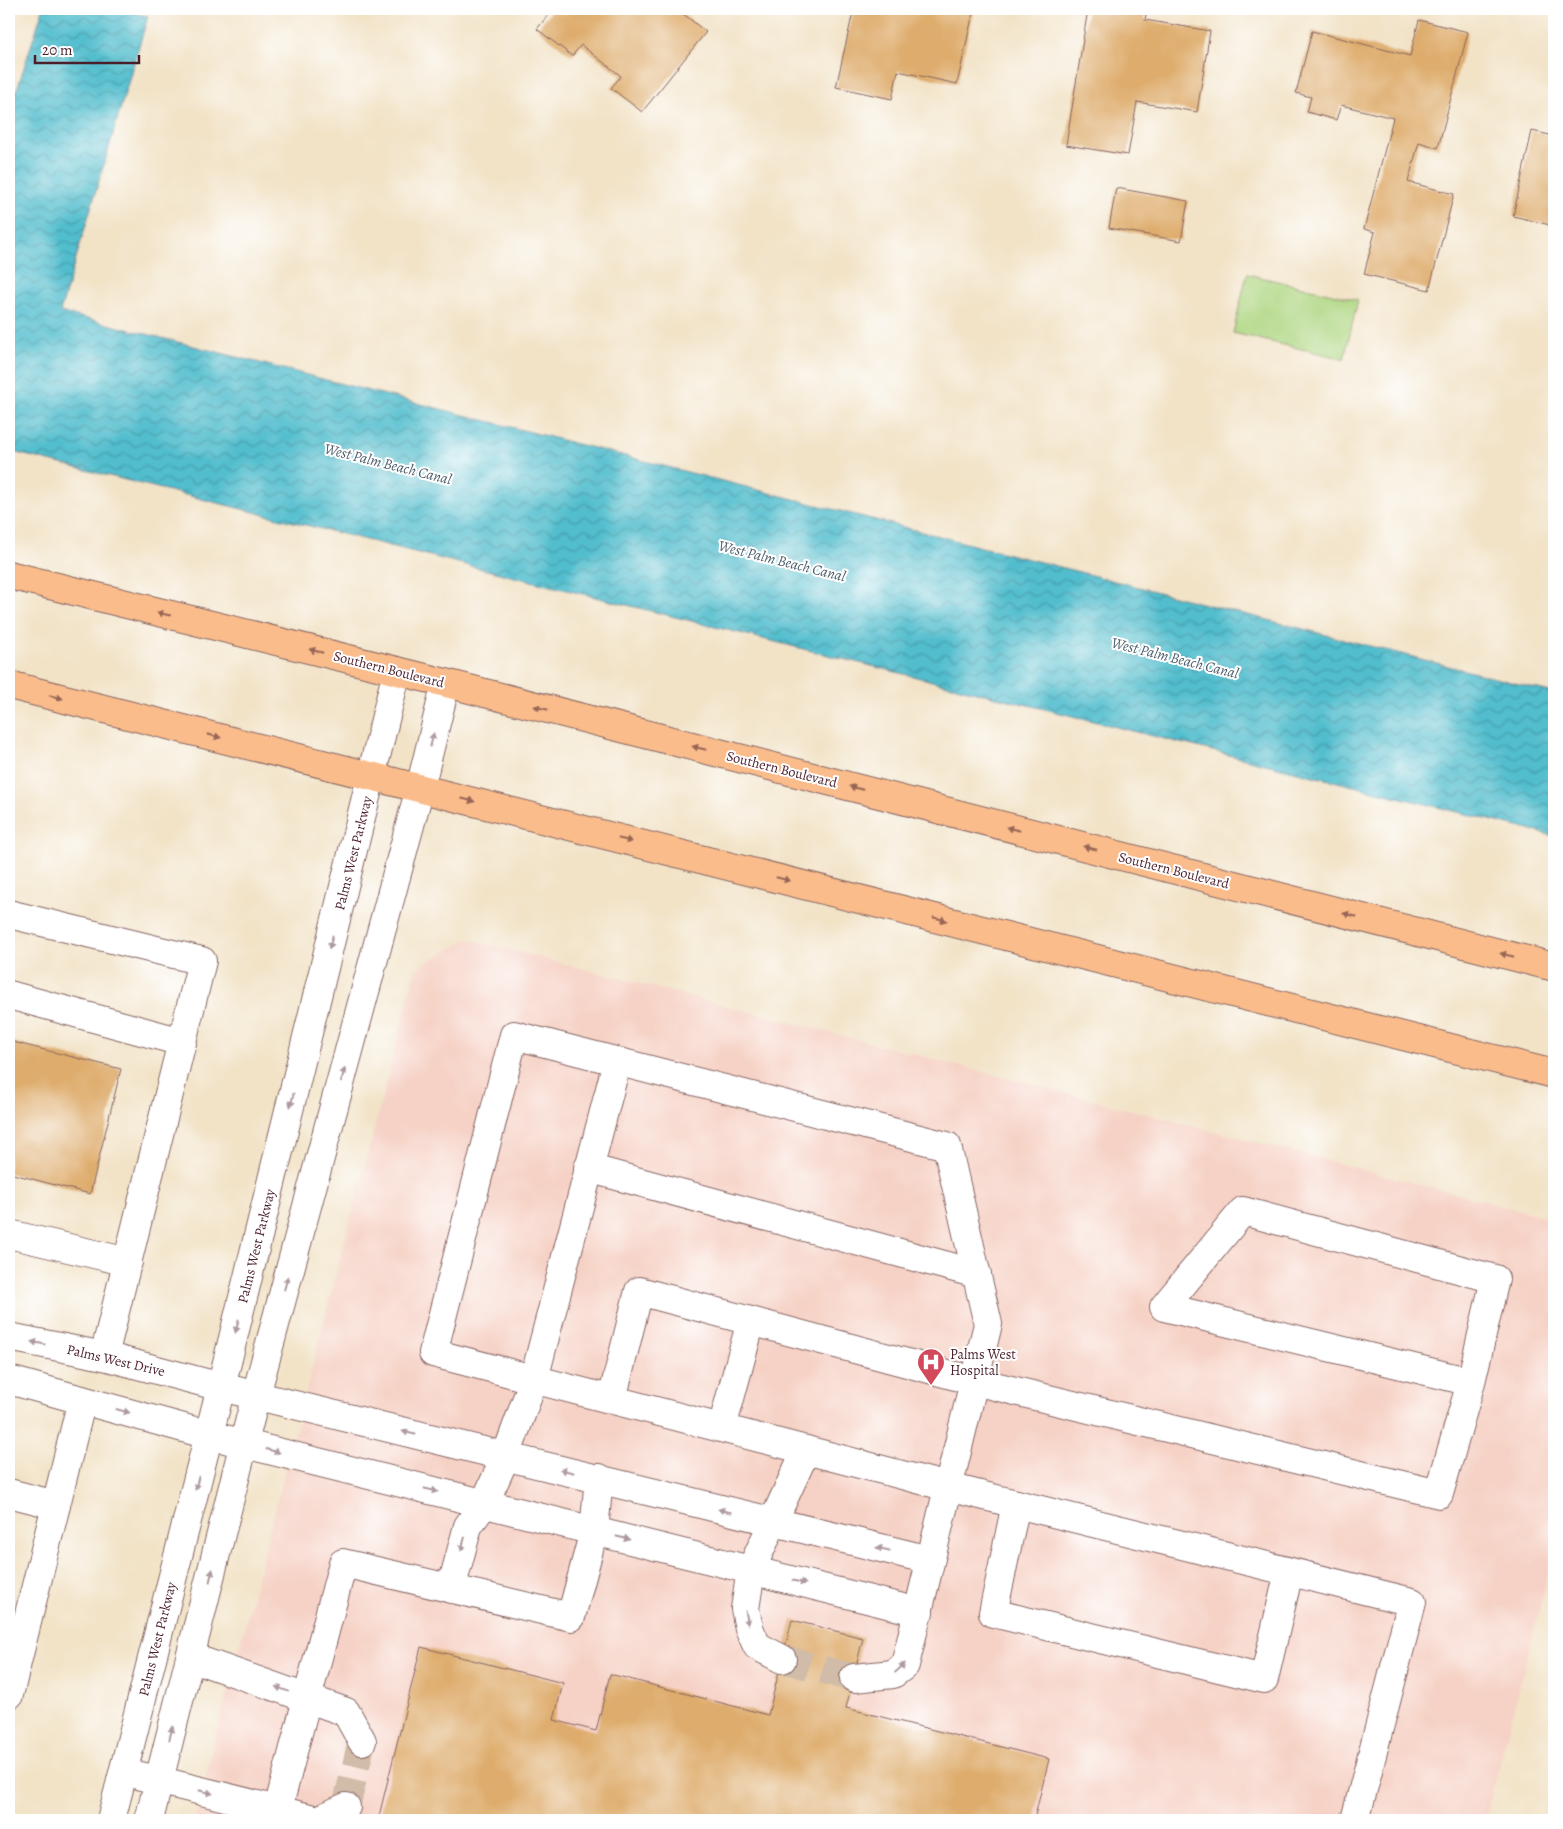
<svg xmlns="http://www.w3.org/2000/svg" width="1563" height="1829" font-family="Alegreya,serif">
<defs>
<pattern id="water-waves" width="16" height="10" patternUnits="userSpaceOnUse" patternTransform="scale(1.25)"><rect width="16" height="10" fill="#51bdcd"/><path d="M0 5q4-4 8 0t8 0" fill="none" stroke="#4599a7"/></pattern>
</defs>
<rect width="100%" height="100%" fill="#fff"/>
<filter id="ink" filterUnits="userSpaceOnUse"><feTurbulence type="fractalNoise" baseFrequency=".02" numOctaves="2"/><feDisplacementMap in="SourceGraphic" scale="10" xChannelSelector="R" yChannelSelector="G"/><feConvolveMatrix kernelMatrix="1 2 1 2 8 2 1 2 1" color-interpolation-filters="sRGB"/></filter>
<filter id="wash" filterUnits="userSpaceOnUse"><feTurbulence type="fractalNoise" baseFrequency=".0096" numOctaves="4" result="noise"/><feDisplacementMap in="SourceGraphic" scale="20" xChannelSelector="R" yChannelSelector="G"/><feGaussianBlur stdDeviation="1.12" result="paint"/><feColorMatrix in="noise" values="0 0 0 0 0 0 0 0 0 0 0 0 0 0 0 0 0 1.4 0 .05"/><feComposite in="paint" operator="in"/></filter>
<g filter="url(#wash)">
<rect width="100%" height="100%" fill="#f2e3c7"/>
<!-- built -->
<path fill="#f6d1c5" d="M467,939L1554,1219V1553L1485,1820H194L416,969Z"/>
<!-- garden -->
<path fill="#aed681" stroke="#7c7a56" d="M1247,274L1358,300L1344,359L1233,333Z"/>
<!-- water -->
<path fill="url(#water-waves)" stroke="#4e6e7c" d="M43,9H115L148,16L60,312L1554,693V836L9,451V114Z"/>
<g id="blocks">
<!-- building -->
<g fill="#deac6c">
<path d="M553,9H677L706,32L642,112L611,88L621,76L581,45L572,56L537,29Z"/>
<path d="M845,9H974L957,84L898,71L892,99L836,87L853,12Z"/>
<path d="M1088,9H1147L1145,20L1210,31L1197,112L1137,102L1128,155L1066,145Z"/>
<path d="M1419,20L1468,32L1438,148L1419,142L1408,182L1454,194L1429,290L1364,274L1375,232L1364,229L1393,118L1341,105L1336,120L1307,112L1311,97L1296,93L1312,31L1410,56Z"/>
<path d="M1532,131L1554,136V226L1513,216Z"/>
<path d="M1116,188L1188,201L1181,241L1109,228Z"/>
<path d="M9,1041L121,1069L90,1194L9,1173Z"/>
<path d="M792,1620L863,1638L846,1708L1049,1759L1034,1820H378L421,1647L563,1683L554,1720L596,1731L610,1674L768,1715Z"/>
</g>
</g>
</g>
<g filter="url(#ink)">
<use href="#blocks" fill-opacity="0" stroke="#856462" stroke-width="1"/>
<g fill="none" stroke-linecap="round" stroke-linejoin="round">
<!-- minor-tunnel -->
<g stroke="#d0bca8" stroke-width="28" stroke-dasharray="28 14" stroke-linecap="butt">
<path d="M782,1659L854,1678"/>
<path d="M346,1807L362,1741"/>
</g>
<!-- minor casing -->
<g stroke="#856462" stroke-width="30">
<g id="minor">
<path d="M9,914L202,961L104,1356"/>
<path d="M9,995L182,1042"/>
<path d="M588,1168L977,1274"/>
<path d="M9,1234L128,1262"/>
<path d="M9,1337L104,1356L221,1387L930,1560"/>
<path d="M9,1380L209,1435L919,1612"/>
<path d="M612,1399L639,1291L974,1381L1439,1494L1471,1382L1164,1307L1243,1211L1495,1279L1471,1382"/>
<path d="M722,1428L751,1321"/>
<path d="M9,1493L56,1505"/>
<path d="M1016,1504L993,1613L1264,1679L1289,1572"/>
<path d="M451,1589L468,1526L484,1504L506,1456L534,1379L617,1062"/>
<path d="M190,1657L346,1712L362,1741"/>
<path d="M782,1659L757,1646L749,1628L745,1609L751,1570L806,1450"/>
<path d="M854,1678L893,1674L905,1665L988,1324L947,1146L514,1035L433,1353L948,1487L1412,1602L1355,1820"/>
<path d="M9,1695L82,1400"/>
<path d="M141,1776L318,1820L346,1807"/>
<path d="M111,1820L221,1387L397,671"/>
<path d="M149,1820L256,1395L420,788L446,683"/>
<path d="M275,1820L343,1563L571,1617L594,1531L599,1478"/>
</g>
</g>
<!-- highway casing -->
<g stroke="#856462" stroke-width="30">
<g id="highway">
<path d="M9,575L446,683L1554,967"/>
<path d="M9,685L1554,1074"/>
</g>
</g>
<!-- minor -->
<use href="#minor" stroke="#fff" stroke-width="28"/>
<!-- highway -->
<use href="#highway" stroke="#fabc8b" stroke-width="28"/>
</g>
<!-- one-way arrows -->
<defs><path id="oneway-solid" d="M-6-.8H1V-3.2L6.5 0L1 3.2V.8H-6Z" transform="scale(1.25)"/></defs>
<g fill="#996656">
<use href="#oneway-solid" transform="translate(164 614) rotate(-166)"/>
<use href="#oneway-solid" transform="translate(316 651) rotate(-166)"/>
<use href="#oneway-solid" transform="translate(56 697) rotate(14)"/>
<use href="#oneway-solid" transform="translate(541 708) rotate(-166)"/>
<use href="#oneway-solid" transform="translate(214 736) rotate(14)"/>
<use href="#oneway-solid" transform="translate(699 748) rotate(-166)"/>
<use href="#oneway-solid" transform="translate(856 788) rotate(-166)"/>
<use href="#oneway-solid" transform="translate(468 800) rotate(14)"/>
<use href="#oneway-solid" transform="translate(1013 829) rotate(-166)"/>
<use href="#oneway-solid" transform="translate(625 840) rotate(14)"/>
<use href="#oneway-solid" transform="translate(1090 848) rotate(-166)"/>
<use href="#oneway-solid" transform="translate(783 879) rotate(14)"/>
<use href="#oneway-solid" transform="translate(1350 915) rotate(-166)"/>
<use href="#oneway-solid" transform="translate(940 919) rotate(14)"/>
<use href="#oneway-solid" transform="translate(1507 955) rotate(-166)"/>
</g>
<g fill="#ae9aa0">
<use href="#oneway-solid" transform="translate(432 740) rotate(-76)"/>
<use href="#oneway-solid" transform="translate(331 942) rotate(104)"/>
<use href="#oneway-solid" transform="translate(343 1075) rotate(-75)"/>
<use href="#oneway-solid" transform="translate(292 1100) rotate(104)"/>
<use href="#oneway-solid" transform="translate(286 1283) rotate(-75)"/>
<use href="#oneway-solid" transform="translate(237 1326) rotate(104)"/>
<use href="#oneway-solid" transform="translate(38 1343) rotate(-169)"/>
<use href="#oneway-solid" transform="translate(123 1411) rotate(15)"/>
<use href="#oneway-solid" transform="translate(409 1433) rotate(-166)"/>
<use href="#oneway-solid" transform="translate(273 1451) rotate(15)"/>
<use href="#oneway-solid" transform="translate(567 1471) rotate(-167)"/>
<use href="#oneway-solid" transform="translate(197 1483) rotate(104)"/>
<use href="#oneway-solid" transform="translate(431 1490) rotate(14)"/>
<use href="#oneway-solid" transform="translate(725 1511) rotate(-166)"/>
<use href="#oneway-solid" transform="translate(623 1538) rotate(14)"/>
<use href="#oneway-solid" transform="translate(463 1544) rotate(106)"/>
<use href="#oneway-solid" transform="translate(883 1549) rotate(-167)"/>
<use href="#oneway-solid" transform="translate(211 1576) rotate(-76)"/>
<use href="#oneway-solid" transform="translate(799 1582) rotate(14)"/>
<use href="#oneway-solid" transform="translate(747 1618) rotate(79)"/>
<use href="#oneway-solid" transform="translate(900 1668) rotate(-43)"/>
<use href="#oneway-solid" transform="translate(282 1689) rotate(-160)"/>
<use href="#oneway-solid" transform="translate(171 1733) rotate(-76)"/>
<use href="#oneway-solid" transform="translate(206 1792) rotate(14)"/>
</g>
</g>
<!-- icons -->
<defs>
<g id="hospital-pin" transform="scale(1.4375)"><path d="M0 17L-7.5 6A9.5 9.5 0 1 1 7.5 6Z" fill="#d1495b" stroke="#fff"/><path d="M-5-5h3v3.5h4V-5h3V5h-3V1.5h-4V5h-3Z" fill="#fff"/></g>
</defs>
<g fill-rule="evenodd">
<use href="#hospital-pin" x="931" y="1362"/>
</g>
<g text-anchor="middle" stroke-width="4" stroke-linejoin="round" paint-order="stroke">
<!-- street labels -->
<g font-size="14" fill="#4a1f2b" stroke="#fff">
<text transform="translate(389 669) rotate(14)" y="5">Southern Boulevard</text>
<text transform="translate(782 769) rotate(14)" y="5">Southern Boulevard</text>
<text transform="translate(353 853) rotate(-76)" y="5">Palms West Parkway</text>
<text transform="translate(1174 870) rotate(14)" y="5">Southern Boulevard</text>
<text transform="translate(256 1246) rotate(-76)" y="5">Palms West Parkway</text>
<text transform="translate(116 1360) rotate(13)" y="5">Palms West Drive</text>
<text transform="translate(157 1639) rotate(-76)" y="5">Palms West Parkway</text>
</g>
<!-- poi labels -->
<g font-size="14" fill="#4a1f2b" stroke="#fff" text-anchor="start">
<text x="950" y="1359">Palms West<tspan x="950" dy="16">Hospital</tspan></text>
</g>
<!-- water labels -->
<g font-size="15" font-style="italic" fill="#4d5e6c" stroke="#fff">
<text transform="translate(388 464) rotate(14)" y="5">West Palm Beach Canal</text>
<text transform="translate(782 561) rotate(14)" y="5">West Palm Beach Canal</text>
<text transform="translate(1175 658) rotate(14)" y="5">West Palm Beach Canal</text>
</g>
</g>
<!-- margin -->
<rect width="1563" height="1829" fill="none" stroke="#fff" stroke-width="30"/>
<!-- scale -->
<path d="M35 55v8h104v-8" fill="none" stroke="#4a1f2b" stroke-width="2.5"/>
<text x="42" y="55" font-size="15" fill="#4a1f2b" stroke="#ffffff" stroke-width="4" paint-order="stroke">20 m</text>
</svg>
